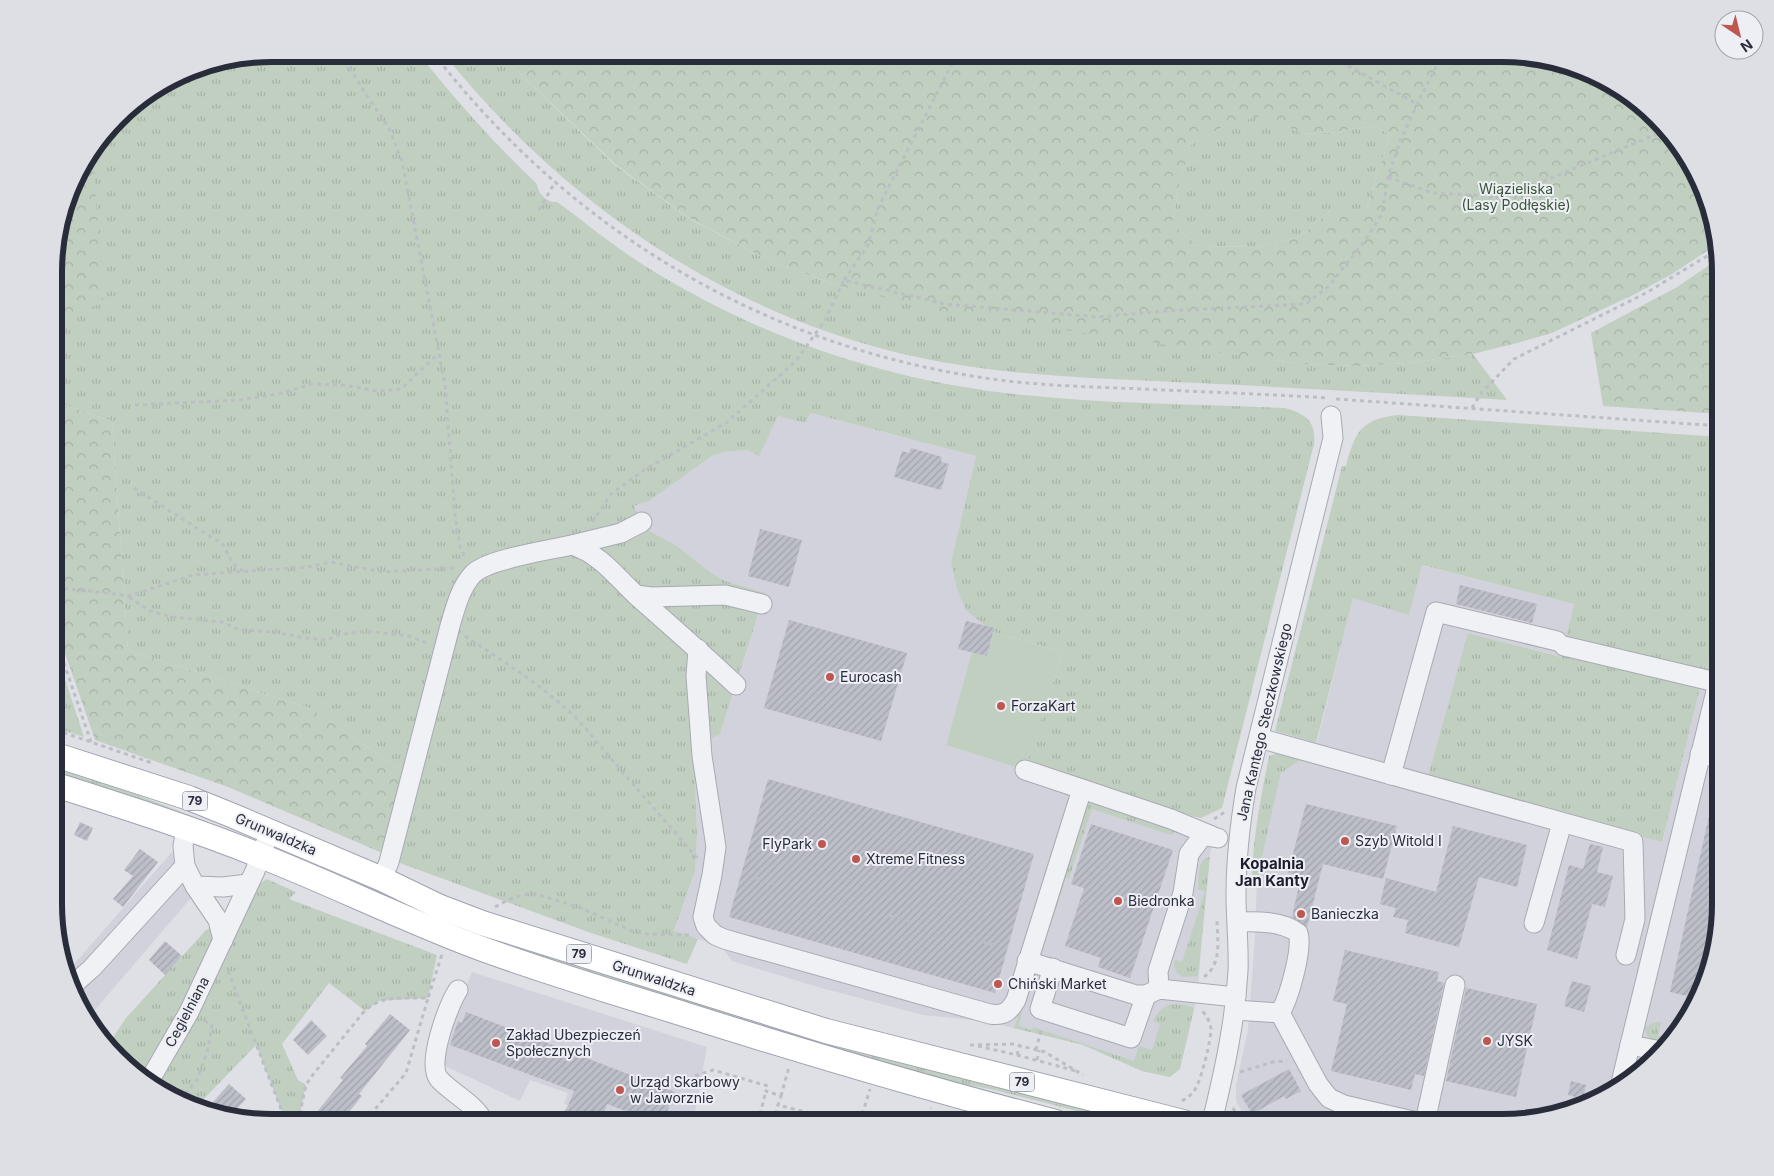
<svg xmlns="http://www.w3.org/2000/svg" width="1774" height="1176" font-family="Inter,sans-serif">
<defs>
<pattern id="grass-tufts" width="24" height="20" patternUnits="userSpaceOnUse" patternTransform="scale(1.25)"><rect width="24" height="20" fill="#c1cfc0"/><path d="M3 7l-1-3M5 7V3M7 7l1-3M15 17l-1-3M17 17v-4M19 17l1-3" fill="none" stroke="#a6b2a6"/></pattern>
<pattern id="forest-crowns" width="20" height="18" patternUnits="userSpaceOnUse" patternTransform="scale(1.25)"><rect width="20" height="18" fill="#c1cfc0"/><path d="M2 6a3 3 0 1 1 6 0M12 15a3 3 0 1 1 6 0" fill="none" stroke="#a6b2a6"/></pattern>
<pattern id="building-hatch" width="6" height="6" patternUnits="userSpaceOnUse" patternTransform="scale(1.25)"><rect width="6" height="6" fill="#bcbec8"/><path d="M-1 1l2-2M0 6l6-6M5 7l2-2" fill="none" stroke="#a2a3ad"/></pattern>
</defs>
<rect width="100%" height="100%" fill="#dee0e6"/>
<!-- built -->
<g fill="#d1d2db">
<path d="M811,413L976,456L951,562L994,628L987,656L972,653L946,745L1025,770L1022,780L1213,842L1209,859L1197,997L1180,1069L1170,1077L1142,1071L1084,1045L1040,1034L984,1021L923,1015L818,987L732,961L721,946L674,932L695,871L697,836L694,747L720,734L765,594L725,581L710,572L677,546L648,530L642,522L634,506L649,501L712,456L724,452L748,450L759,455L778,416L805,423Z"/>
<path d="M1421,565L1574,604L1561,657L1468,633L1662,842L1700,688L1720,693V917L1709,973L1683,1025L1611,1093L1515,1122H1264L1245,1117L1236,1101V1085L1248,1030L1255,936L1257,879L1281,773L1299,761L1312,763L1353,598Z"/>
<path d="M172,852L195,893L88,1018L83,1013L69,970Z"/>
<path d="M472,972L707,1047L695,1111L681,1122H588L564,1103L568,1093L530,1080L520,1101L441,1064L444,1042Z"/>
</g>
<!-- grass -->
<g fill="url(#grass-tufts)">
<path d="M273,54H419C457,102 493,142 537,184C538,194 547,203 557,202C576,215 594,231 613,244C645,268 681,288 716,306C807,352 904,381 1005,393C1098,404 1192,404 1285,408C1306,414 1316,421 1314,444L1222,808L1201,818L1150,806L1027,763L1063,652L993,632L966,610L957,589L951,562L976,456L811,413L805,423L778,416L759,456L748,450L724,452L712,456L649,501L634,506L642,522L648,530L677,546L710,572L725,581L765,593L720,734L694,747L697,836L695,871L674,931L698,939L687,964L591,933L397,862L404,772L312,709L128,650L112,421L56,402V244L76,176L128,108L189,70Z"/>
<path d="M444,54H502L511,65L615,165L690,219L764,258L833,284L941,311L1300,364L1358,366L1408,363L1473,354L1507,400C1403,394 1300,388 1197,383C1101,378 1006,377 912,356C725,314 562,202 444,54Z"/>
<path d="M1262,115L1303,134L1337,132L1374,126L1390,135L1366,211H1330L1298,238L1256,247L1198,246L1172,224L1180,181L1190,145L1226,125Z"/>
<path d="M1398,415L1720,437V629H1718L1700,688L1662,842L1427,780L1468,633L1561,657L1574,604L1422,565L1409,615L1353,598L1316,743L1275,731L1342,466H1346C1355,432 1361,419 1398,415Z"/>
<path d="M56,652L84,737L56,728Z"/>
<path d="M1281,752L1312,760V763L1299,761L1281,773L1257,879L1252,878C1253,836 1261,797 1269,756Z"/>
<path d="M56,765L91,777L238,834L239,835L56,775Z"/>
<path d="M1088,801L1173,829L1174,832L1171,835L1092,809L1069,878H1066L1041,954L1038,953Z"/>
<path d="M293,857L431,912L1143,1122H1121L990,1089L941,1080L819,1047L476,937Z"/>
<path d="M1210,857L1198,976L1183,977L1177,973L1174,966L1175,960L1182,962L1205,891L1198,889C1199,878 1196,859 1210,857Z"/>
<path d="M267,879L296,892L289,899L437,955L428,998L379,1001L365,1011L329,983L282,1044L298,1080L306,1085L298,1122H286L256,1045L196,1107L154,1087L259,884Z"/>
<path d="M212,927L214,940L172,1027L143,1076L110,1042L126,1018L206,930Z"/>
<path d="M1172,1004L1185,1005L1194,1008L1180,1069L1170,1077L1142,1071L1083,1045L1014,1028L1020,1010L1022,1011L1019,1026L1032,1030L1033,1027L1134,1061L1139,1046L1152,1050L1160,1024L1153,1021C1157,1012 1162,1007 1172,1004Z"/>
<path d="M1656,1022H1661L1658,1036L1669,1038L1663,1044C1653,1041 1645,1039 1645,1027Z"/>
</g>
<!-- forest -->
<g fill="url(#forest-crowns)" fill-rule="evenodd">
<path d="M502,54H1502L1571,65L1623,91L1691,163L1716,245L1672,274L1637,293L1552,333L1517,343L1473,354L1408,363L1358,366L1300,364L940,312L833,284L764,258L689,218L616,165L511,65ZM1262,116L1303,134L1337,132L1374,126L1390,135L1366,211H1330L1298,238L1256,247L1198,246L1172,224L1180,181L1190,146L1226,125Z"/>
<path d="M93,155L103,301L56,329V244L76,176Z"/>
<path d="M1720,258V414L1603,406L1591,333L1677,287Z"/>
<path d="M56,402L112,421L128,650L312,709L404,772L383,848L380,852L228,787L95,740L56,627Z"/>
<path d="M1718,629H1720V693L1700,688Z"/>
</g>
<!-- pitch -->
<path fill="#c1cfc0" d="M993,632L1063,652L1025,770L946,745L972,652L987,656Z"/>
<!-- building -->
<g fill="url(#building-hatch)">
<path d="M911,448L942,457L941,462L949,464L941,490L894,477L902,451L909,453Z"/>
<path d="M760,529L802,540L789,587L748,576Z"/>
<path d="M1460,585L1537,604L1532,623L1456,604Z"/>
<path d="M789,620L907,653L881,741L764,708Z"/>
<path d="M966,621L994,628L987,656L958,649Z"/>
<path d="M768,779L1034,854L995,993L729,917Z"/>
<path d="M1714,793H1720V917L1709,973L1696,998L1670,992Z"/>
<path d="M1306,804L1397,826L1383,879L1323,864L1307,927L1292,917L1301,876L1288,873Z"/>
<path d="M80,822L93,828L87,841L74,835Z"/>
<path d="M1091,824L1173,850L1130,978L1098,967L1101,958L1065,946L1084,888L1071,884Z"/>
<path d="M1453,826L1527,845L1517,887L1479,877L1459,947L1405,933L1408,920L1393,917L1396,908L1380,904L1386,878L1436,892Z"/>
<path d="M1590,844L1603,847L1597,872L1613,876L1605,907L1592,904L1577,959L1547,950L1569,865L1583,869Z"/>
<path d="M140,849L158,862L123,907L113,899L133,876L124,870Z"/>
<path d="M165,941L182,956L165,975L149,960Z"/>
<path d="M1345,950L1439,972L1437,981L1444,983L1424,1076L1415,1074L1411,1090L1331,1071L1347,1004L1333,1001Z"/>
<path d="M1572,981L1591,986L1584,1012L1564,1006Z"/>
<path d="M1466,988L1537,1004L1516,1097L1446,1081Z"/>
<path d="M466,1012L675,1092L663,1122H655L607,1104L601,1122H555L568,1106L574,1091L450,1045L458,1021L462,1023Z"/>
<path d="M390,1014L410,1030L359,1094L362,1096L341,1122H327L316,1113L343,1080L340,1078L367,1046L365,1044Z"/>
<path d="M311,1020L327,1036L308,1055L293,1040Z"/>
<path d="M1289,1069L1301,1091L1286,1099L1284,1096L1252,1114L1241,1095Z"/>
<path d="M1571,1081L1586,1085L1583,1099L1568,1095Z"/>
<path d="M229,1084L246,1099L231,1115H227L213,1102Z"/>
</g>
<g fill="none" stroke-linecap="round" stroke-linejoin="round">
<!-- minor casing -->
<g stroke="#a8aab3" stroke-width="21">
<g id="minor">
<path d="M572,545L621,533L642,522"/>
<path d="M636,595L651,597L725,595L762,604"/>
<path d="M1564,646L1720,683"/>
<path d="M698,649L696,676L702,756L716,847L712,875L703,917L706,926L715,935L724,939L990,1014C1004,1016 1009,1012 1016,1000L1082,789L1171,819L1212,836"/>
<path d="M1259,738L1633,842L1635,919L1626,955"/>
<path d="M1700,754L1720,758"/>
<path d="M1025,770L1082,789"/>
<path d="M1391,775L1436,612L1557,641"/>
<path d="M186,828L183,846L185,866L195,886L218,920L223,940"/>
<path d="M382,879L389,862L450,626C455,609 460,588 473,574C487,559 550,550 572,545C602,555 616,577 638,597C671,626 704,655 736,685"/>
<path d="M195,886L223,887L248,884"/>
<path d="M1238,922C1257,921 1282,921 1298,933C1303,949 1289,998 1280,1013"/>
<path d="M1534,923L1562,823"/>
<path d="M1027,961L1136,995H1146L1159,989L1236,997"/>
<path d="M1053,968L1040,1009L1131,1038L1146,995"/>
<path d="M74,984L92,968L185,866"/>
<path d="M1159,989L1158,971L1183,893L1189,854L1201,838L1206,836L1218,838"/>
<path d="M458,990C448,1006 426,1064 439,1079C454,1095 473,1102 484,1122"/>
<path d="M1235,1010L1280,1013"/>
<path d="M1280,1013L1318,1084L1329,1098L1344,1105L1417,1122"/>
<path d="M1656,1050L1630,1045L1718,683"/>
<path d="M148,1083L189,1012L255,871L265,844"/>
<path d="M1621,1083L1630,1045"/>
<path d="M1212,1122C1224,1072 1235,1023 1238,971C1239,946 1236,920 1236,895C1236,859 1240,824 1246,788L1333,438L1331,416"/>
<path d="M1425,1122L1455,985"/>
</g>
</g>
<!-- major casing -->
<g stroke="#9fa2b0" stroke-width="26">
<g id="major">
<path d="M56,755L189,798L231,815L382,879L440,907L482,923L826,1031L1183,1122"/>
<path d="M56,785C125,807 194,829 261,856C332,884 401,918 472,945C538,970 606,990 674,1011C800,1051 928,1089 1056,1122"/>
</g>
</g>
<!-- path -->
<g stroke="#bcbec5" stroke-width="3" stroke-dasharray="4 4" stroke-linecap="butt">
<path d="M341,54L364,91L389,128L402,161L445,385L455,514L460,547L466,559"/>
<path d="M434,54C576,237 776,353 1007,381C1052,386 1097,387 1142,389C1204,392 1266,394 1328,398"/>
<path d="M1327,54L1417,104"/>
<path d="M1388,177L1433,193L1491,196L1530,187L1662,132"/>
<path d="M539,210L555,182"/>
<path d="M844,280L868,245L878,208L957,54"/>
<path d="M1336,399L1720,426"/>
<path d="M135,405L240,400L279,394L312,384L343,385L376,391L401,389L438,354"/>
<path d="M1472,408L1481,393L1514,359L1646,293L1717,250"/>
<path d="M134,488L211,537L222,543L233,564L243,571"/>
<path d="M592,522L611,494L644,470L726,423L796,361L825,320L844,280L945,304L1098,317L1165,311L1306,304L1329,286L1366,239L1382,214L1388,177L1400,141L1421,96L1443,54"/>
<path d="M56,588L90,591L129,596L193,575L307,567L331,562L382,572L456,568"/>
<path d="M129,597L150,611L172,617L222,622L240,630L274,632L305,638L328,640L337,635L366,631L409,636L430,644"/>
<path d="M465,636C508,665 564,698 595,740L697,858"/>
<path d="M56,640L91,742"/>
<path d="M56,730L152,763"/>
<path d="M1214,819L1225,812"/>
<path d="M756,878L774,883"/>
<path d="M495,907C507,900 521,893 536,894L581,908L634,932L648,934L691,935"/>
<path d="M890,916L909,921"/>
<path d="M974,939L993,945"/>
<path d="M228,971L286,1122"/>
<path d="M1204,977C1223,963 1217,939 1217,918"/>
<path d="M970,1045L1013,1044L1045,1052L1083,1075"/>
<path d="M978,1046L1017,1055L1076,1071"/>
<path d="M1036,1050L1041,1030"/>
<path d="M1017,1055L1020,1045"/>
<path d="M1037,1060L1039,1050"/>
<path d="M1240,1072L1273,1062L1287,1061"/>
<path d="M695,1076L713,1070L768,1086L766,1091L781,1096L778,1105L845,1122"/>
<path d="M781,1096L789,1067"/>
<path d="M180,1100L197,1080L208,1049L212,1025L203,1020"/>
<path d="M1182,1101C1187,1098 1191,1095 1194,1091C1201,1082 1211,1040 1211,1029C1210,1022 1207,1016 1202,1011"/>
<path d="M1233,1108L1239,1119L1243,1121"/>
<path d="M1229,1118L1246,1122"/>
<path d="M365,1121L406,1073L428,998"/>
<path d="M298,1122L306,1085L311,1077L362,1014C381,993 403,999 428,998L442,954"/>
<path d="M758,1122L766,1091"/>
<path d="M774,1122L778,1105"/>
<path d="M860,1122L870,1089"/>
<path d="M923,1122L929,1115L931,1108"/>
</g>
<!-- minor -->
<use href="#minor" stroke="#f0f1f5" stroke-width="19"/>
<!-- major -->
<use href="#major" stroke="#fff" stroke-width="24"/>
</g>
<!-- markers -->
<g fill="#be5750" stroke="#edeff4" stroke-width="2">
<circle cx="830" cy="677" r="5"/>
<circle cx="1001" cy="706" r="5"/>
<circle cx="1345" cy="841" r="5"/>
<circle cx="822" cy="844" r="5"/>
<circle cx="856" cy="859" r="5"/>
<circle cx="1118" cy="901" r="5"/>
<circle cx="1301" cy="914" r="5"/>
<circle cx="998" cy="984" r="5"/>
<circle cx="1487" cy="1041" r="5"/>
<circle cx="496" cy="1043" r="5"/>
<circle cx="620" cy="1090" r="5"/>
</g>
<g text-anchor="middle" stroke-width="4" stroke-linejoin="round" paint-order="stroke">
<!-- shield labels -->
<g fill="#edeff4" stroke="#646672" stroke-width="1">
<rect x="182.5" y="791.5" width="25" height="19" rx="4"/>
<rect x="566.5" y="944.5" width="25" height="19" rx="4"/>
<rect x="1009.5" y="1072.5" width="25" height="19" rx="4"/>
</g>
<g font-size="12" font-weight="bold" fill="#292c3b">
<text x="195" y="805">79</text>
<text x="579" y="958">79</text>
<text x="1022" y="1086">79</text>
</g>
<!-- park labels -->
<g font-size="14" fill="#385539" stroke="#edeff4">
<text x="1516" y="194">Wiązieliska<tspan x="1516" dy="16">(Lasy Podłęskie)</tspan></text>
</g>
<!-- poi labels -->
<g font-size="14" fill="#292c3b" stroke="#edeff4" text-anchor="start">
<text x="840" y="682">Eurocash</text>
<text x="1011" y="711">ForzaKart</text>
<text x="1355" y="846">Szyb Witold I</text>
<text x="812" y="849" text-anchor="end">FlyPark</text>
<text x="866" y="864">Xtreme Fitness</text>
<text x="1128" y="906">Biedronka</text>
<text x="1311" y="919">Banieczka</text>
<text x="1008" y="989">Chiński Market</text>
<text x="506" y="1040">Zakład Ubezpieczeń<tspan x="506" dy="16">Społecznych</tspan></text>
<text x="1497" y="1046">JYSK</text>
<text x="630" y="1087">Urząd Skarbowy<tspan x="630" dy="16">w Jaworznie</tspan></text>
</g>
<!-- street labels -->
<g font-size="14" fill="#292c3b" stroke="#edeff4">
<text transform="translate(1264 722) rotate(-77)" y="5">Jana Kantego Steczkowskiego</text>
<text transform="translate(276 834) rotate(23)" y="5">Grunwaldzka</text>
<text transform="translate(654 978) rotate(18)" y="5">Grunwaldzka</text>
<text transform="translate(187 1012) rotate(-62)" y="5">Cegielniana</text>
</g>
<!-- neighbourhood labels -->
<g font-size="15" font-weight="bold" fill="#1b1d2c" stroke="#edeff4">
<text x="1272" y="869">Kopalnia<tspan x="1272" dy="17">Jan Kanty</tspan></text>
</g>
</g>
<!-- crop -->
<path d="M0 0H1774V1176H0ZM272 62H1502A210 210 0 0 1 1712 272V904A210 210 0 0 1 1502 1114H272A210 210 0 0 1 62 904V272A210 210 0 0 1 272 62Z" fill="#dddfe5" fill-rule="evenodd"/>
<path fill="none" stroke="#292c3b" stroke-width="6" d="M272 62H1502A210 210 0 0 1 1712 272V904A210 210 0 0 1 1502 1114H272A210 210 0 0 1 62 904V272A210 210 0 0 1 272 62Z"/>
<!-- north arrow -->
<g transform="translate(1739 35) rotate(145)"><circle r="24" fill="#edeff4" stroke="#9fa1aa"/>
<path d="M0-4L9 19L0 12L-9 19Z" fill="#be5750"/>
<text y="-8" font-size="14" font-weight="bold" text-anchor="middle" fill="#292c3b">N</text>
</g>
</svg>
